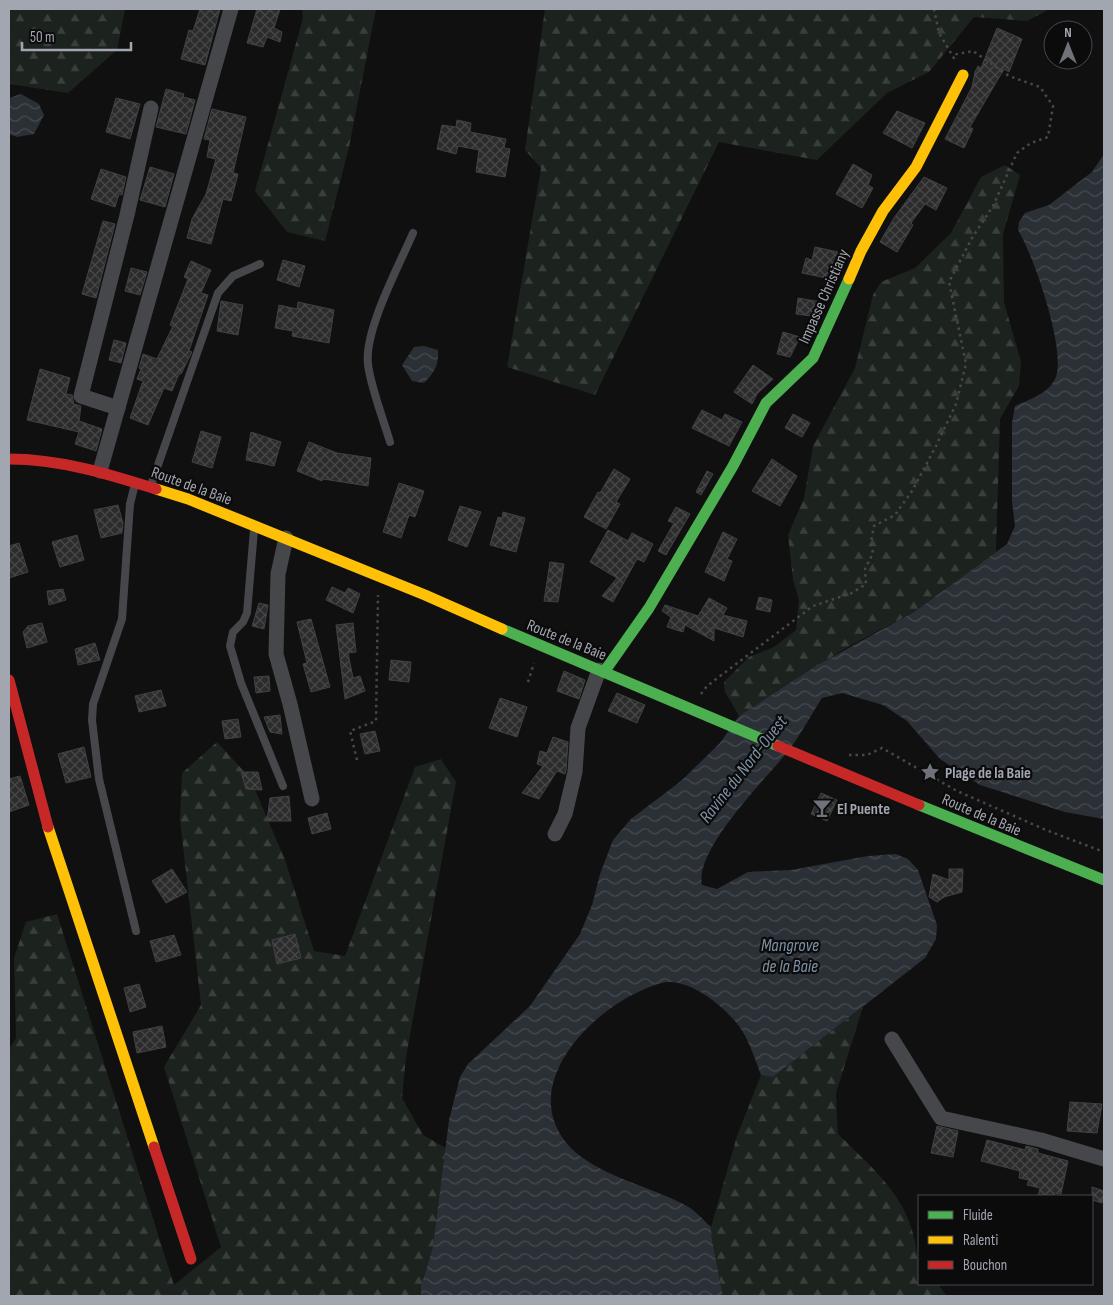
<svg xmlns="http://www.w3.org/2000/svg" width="1113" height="1305" font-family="'Sofia Sans Condensed',sans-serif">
<defs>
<pattern id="forest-firs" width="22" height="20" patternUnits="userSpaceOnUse" patternTransform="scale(1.25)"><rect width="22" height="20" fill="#1c221d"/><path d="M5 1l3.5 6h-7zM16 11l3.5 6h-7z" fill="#3a3f3b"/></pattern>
<pattern id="water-waves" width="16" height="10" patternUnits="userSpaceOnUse" patternTransform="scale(1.25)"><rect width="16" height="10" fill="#2a3035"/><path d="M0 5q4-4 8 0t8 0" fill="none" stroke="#464b50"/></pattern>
<pattern id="building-cross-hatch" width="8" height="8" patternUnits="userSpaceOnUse" patternTransform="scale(1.25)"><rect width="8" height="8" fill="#2c2c2d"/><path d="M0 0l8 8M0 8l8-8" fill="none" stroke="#474849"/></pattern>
</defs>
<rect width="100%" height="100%" fill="#101011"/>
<!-- forest -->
<g fill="url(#forest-firs)">
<path d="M9,9H125L117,50L68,93L9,84Z"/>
<path d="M302,9H376L349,147L325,241L287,232L255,191L303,18Z"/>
<path d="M545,9H1046V11L1027,21L974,17L929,72L887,93L817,160L719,142L595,395L507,367L541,168L525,150Z"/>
<path d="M1005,165L1020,175L1003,234L1004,302L1021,362L1019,386L1000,419L996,552L914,612L844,649L739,716L725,692L724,682L749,657L774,647L796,630L799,601L793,579L788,535L804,498L813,446L855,368L873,295L881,282L915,268L951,233L981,177Z"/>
<path d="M217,742L250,778L285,860L314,951L345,956L415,767L441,759L456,782L406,1057L402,1098L423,1135L446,1148C442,1180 441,1215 433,1248C428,1264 421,1279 421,1296H9V1049L16,1038L14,958L26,922L57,914L174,1285L221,1247L164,1067L201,1005L180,819L182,773Z"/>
<path d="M863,1007L836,1093L838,1134C889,1184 919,1207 919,1284H938L947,1296H723L712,1240L711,1227L737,1136L761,1075L773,1077Z"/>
</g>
<!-- water -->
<g fill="url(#water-waves)">
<path d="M21,94L39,104L44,115L34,134L17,137L9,134V98Z"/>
<path d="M1104,154V819L1065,812L980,785L940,759L907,721L883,705L842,693L822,698C811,715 801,734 789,750C767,778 694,849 702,885L717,889L748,872L791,870L868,856L896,854L908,859L918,870L937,925L936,939L925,958L773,1077L761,1075C755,1059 749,1040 739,1026C724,1007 696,983 670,982C658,982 645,989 634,994C588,1017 529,1078 559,1132C581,1173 647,1184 685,1205C695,1210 703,1220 711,1227L712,1240L723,1296H421V1286L433,1247L449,1120L460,1077L468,1064L530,1006L580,934L592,905L600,874L613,840L631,819L681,781L720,743L739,716L816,666L914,612L1007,544L1015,526L1012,501V423L1015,406C1030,399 1047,395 1055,379C1068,354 1033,254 1018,230L1019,222L1025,213L1049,205L1092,172Z"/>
<path d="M424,346L438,350C439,365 434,373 424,383L412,381L402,365L414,347Z"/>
</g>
<!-- building -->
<g fill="url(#building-cross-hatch)" stroke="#404143">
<path d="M200,9H220L205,65L181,59L189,30L193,31Z"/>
<path d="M257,9H280L274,28L282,32L280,42L267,37L263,47L247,43Z"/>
<path d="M997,28L1022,39L1009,72L1004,69L970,127L973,129L964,148L945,139L972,87L975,72L978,66L981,68Z"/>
<path d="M166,89L184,94L183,97L195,100L186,134L156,127Z"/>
<path d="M116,98L140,104L130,139L106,132Z"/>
<path d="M212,109L246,117L233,173L238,174L231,201L223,199L211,244L187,238L192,219L206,194L216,159L207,157L210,140L204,139Z"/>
<path d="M897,111L925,123L912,148L883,133Z"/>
<path d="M457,120L471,123L470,132L506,139L504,148L510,149L505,177L476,172L479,150L458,146L456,154L437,149L442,125L456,127Z"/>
<path d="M853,164L872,175L868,185L873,188L862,208L836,194Z"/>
<path d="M150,167L174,174L165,207L140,200Z"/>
<path d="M101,169L126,177L122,195L119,194L115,207L91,199Z"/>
<path d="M924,177L947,188L936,210L925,204L911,223L913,225L897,252L880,242L894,218Z"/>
<path d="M103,221L115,224L96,298L82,294Z"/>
<path d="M815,247L838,252L831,279L802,273L806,258L812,260Z"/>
<path d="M283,260L305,266L299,287L277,280Z"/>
<path d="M191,261L211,270L201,293L208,295L189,351L192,352L181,374H179L172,391L164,388L148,425L130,418L143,381L137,379L141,369L139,368L143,354L157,359L173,326L170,325L188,279L184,277Z"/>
<path d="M131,268L147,272L140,295L125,291Z"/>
<path d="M798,298L821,302L819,317L796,314Z"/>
<path d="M221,301L243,305L238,335L217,331Z"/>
<path d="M298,302L334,310L329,343L292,336L293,331L275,328L279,305L297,309Z"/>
<path d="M783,332L800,337L790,357L777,354Z"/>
<path d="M114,340L126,343L121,363L109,360Z"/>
<path d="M753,365L773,379L757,394L752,404L734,392Z"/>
<path d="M40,369L70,378L66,394L72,395L74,404L81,406L79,421L102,429L96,451L75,444L79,432L27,420Z"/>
<path d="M702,410L722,420L725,414L742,422L729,446L692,428Z"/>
<path d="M793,414L810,423L802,437L785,428Z"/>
<path d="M201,431L221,437L212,468L192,462Z"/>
<path d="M251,432L281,442L274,466L246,460Z"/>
<path d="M309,442L337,453L371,458L368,486L323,479L322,481L297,471Z"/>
<path d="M772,459L797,476L780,506L752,491Z"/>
<path d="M614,469L630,479L616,502L620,504L606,529L584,517L598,492L600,493Z"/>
<path d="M707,471L713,474L701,495L696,492Z"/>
<path d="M399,483L424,491L415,517L409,515L401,538L383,532Z"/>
<path d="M118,505L123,523L122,533L101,538L94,510Z"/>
<path d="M460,506L481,512L467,547L448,540Z"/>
<path d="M676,507L690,514L666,555L658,551L674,523L668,521Z"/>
<path d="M503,512L525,518L516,552L490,545L498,517L502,518Z"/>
<path d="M608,530L628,541L632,533L653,544L644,562L637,559L613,602L602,596L617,578L590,562Z"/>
<path d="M723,532L737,539L727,559L732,561L724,581L705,572Z"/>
<path d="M77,535L84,560L60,567L52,542Z"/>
<path d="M19,543L28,572L9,578V546Z"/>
<path d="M550,562L564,564L558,602L544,601Z"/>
<path d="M332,587L345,593L348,588L360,594L353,613L326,600Z"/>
<path d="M63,589L66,600L49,605L47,591Z"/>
<path d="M759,597L772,600L770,612L756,609Z"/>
<path d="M709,598L727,608L723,615L747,621L743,637L714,628V641L685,625L683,632L667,627L671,617L662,611L665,605L698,616Z"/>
<path d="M259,603L268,605L264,629L252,626Z"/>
<path d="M311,619L330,687L311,692L303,664L307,663L297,622Z"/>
<path d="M42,623L47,642L27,648L23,632L28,626Z"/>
<path d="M353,623L356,652L348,653L353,678L360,676L365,691L345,699L336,625Z"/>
<path d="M95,643L100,660L78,665L75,649Z"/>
<path d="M391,660L411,662L409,682L389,680Z"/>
<path d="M564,671L585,680L579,699L557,691Z"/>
<path d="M269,676L270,691L256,693L254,677Z"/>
<path d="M161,690L166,706L139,712L135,696Z"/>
<path d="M617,693L645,705L637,723L608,711Z"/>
<path d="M500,698L527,707L517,737L489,728Z"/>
<path d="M280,715L282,734L270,732L264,717Z"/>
<path d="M238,719L241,737L225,739L222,721Z"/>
<path d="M375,731L380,751L365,754L360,734Z"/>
<path d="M553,737L568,742L566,771L565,774L557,771L539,799L522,793L543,766L537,764L540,751L547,753Z"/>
<path d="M84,747L91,777L66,783L58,754Z"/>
<path d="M241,772H258L262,790L246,789Z"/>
<path d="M20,776L29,805L9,812V779Z"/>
<path d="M821,793L837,800L827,821L811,814Z"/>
<path d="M289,796L291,821H267L270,798Z"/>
<path d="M327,813L331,829L312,834L308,818Z"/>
<path d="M172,869L187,892L166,903L152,881Z"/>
<path d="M949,869H963L962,892L944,897L937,902L929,897L933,874L949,880Z"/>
<path d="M295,934L301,958L277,964L272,940Z"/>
<path d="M174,935L181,955L156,962L150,941Z"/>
<path d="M139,984L146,1007L130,1012L124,988Z"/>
<path d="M162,1026L166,1047L137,1053L133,1032Z"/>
<path d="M1070,1102L1102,1104L1097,1133L1067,1131Z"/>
<path d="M937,1126L958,1131L953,1157L931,1153Z"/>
<path d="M987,1140L1025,1150L1026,1146L1038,1149V1153L1068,1161L1061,1194L1055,1193L1054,1196H1038L1040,1188L1027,1185L1029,1180L1019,1178L1020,1171L981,1161Z"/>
<path d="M1092,1187L1104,1191L1102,1203L1092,1200Z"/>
</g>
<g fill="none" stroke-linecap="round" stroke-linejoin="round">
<!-- path -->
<g stroke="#47484b" stroke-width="2.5" stroke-dasharray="2.5 4" stroke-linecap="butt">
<path d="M934,9L939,33L955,60"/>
<path d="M528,682L534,663"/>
<path d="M701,694L707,686L813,606L852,593L866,584L865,569L873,553L871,542L874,526L895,515L912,491L936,446L956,404L966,364L949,282L972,238L993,206L1017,153L1031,143L1048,137L1053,106L1040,87L1009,76L973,51L952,55"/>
<path d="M849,755H867L882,748L957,791L1046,830L1104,852"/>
<path d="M357,760L350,731L376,721L378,595"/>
</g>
<!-- lane -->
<g stroke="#46474a" stroke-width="8">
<path d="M390,442C384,421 370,385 368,364C364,330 399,266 413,233"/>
<path d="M135,484L130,504L122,619L93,704L92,720L99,779L136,931"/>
<path d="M151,485L218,293L233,276L260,264"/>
<path d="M254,530L247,613L243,622L233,632L230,646L241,683L283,786"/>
</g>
<!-- street -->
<g stroke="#46474a" stroke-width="15">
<path d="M118,408L81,396L127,215L151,108"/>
<path d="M100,471L231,9"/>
<path d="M286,538L278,574L276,654L290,704L312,799"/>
<path d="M555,834L565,814L575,772L578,728L599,670"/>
<path d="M892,1039L941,1118L1041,1140L1104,1159"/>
</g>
<!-- fast -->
<g stroke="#4caf50" stroke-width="11">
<path d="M502,629L778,746"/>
<path d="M604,672L649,608L733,466L766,403L813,358L849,279"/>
<path d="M919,805L1104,880"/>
</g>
<!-- slow -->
<g stroke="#ffc107" stroke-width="11">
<path d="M849,279L861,251L883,211L916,167L963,75"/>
<path d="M156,489L188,499L425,595L502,629"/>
<path d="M48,827L154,1147"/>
</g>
<!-- jam -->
<g stroke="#c62828" stroke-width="11">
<path d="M9,459C60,459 108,474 156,489"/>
<path d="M9,680L48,827"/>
<path d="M778,746L919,805"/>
<path d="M154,1147L191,1259"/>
</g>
</g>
<!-- icons -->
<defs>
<g id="sight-bare" transform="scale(1.5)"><path d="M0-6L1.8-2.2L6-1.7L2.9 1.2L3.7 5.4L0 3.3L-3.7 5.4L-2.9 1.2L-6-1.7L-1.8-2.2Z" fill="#6f7278" stroke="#0b0b0c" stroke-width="2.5" paint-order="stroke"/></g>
<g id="bar-bare" transform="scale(1.5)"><path d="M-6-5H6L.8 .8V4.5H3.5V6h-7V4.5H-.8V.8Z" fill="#6f7278" stroke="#0b0b0c" stroke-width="2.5" paint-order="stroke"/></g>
</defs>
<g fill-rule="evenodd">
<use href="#sight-bare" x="930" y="772"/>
<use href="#bar-bare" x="822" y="808"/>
</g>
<g text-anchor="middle" stroke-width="4.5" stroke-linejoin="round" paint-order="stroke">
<!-- street labels -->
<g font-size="16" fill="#a2a6b0" stroke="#0b0b0c">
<text transform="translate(823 296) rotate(-66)" y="6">Impasse Christiany</text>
<text transform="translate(192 485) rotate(20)" y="6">Route de la Baie</text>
<text transform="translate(567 639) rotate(22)" y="6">Route de la Baie</text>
<text transform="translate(982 814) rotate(23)" y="6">Route de la Baie</text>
</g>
<!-- poi labels -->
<g font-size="16" font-weight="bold" fill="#a2a6b0" stroke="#0b0b0c" text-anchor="start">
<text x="945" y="778">Plage de la Baie</text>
<text x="837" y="814">El Puente</text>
</g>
<!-- water labels -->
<g font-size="18" font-style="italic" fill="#7d92a7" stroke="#0b0b0c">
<text transform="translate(743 769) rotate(-52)" y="6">Ravine du Nord-Ouest</text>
<text x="790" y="951">Mangrove<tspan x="790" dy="21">de la Baie</tspan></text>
</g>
</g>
<!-- border -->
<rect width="1113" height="1305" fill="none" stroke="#a2a6b0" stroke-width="20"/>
<!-- legend -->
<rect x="918" y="1195" width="175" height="90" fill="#0b0b0c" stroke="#47494e"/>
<rect x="928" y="1211" width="25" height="8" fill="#4caf50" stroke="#47494e"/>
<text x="963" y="1220" font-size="15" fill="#a2a6b0">Fluide</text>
<rect x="928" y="1236" width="25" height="8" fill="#ffc107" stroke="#47494e"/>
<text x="963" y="1245" font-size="15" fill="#a2a6b0">Ralenti</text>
<rect x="928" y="1261" width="25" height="8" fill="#c62828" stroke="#47494e"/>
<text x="963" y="1270" font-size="15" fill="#a2a6b0">Bouchon</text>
<!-- north arrow -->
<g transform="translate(1068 45)"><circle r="24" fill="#0b0b0c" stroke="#47494e"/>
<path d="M0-4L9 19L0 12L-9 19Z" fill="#6f7278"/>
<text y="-8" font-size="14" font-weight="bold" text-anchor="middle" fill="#a2a6b0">N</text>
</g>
<!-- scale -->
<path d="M22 42v8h109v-8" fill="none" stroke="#a2a6b0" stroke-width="2.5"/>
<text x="30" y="42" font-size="15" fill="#a2a6b0" stroke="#0b0b0c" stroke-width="4" paint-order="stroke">50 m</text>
</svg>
